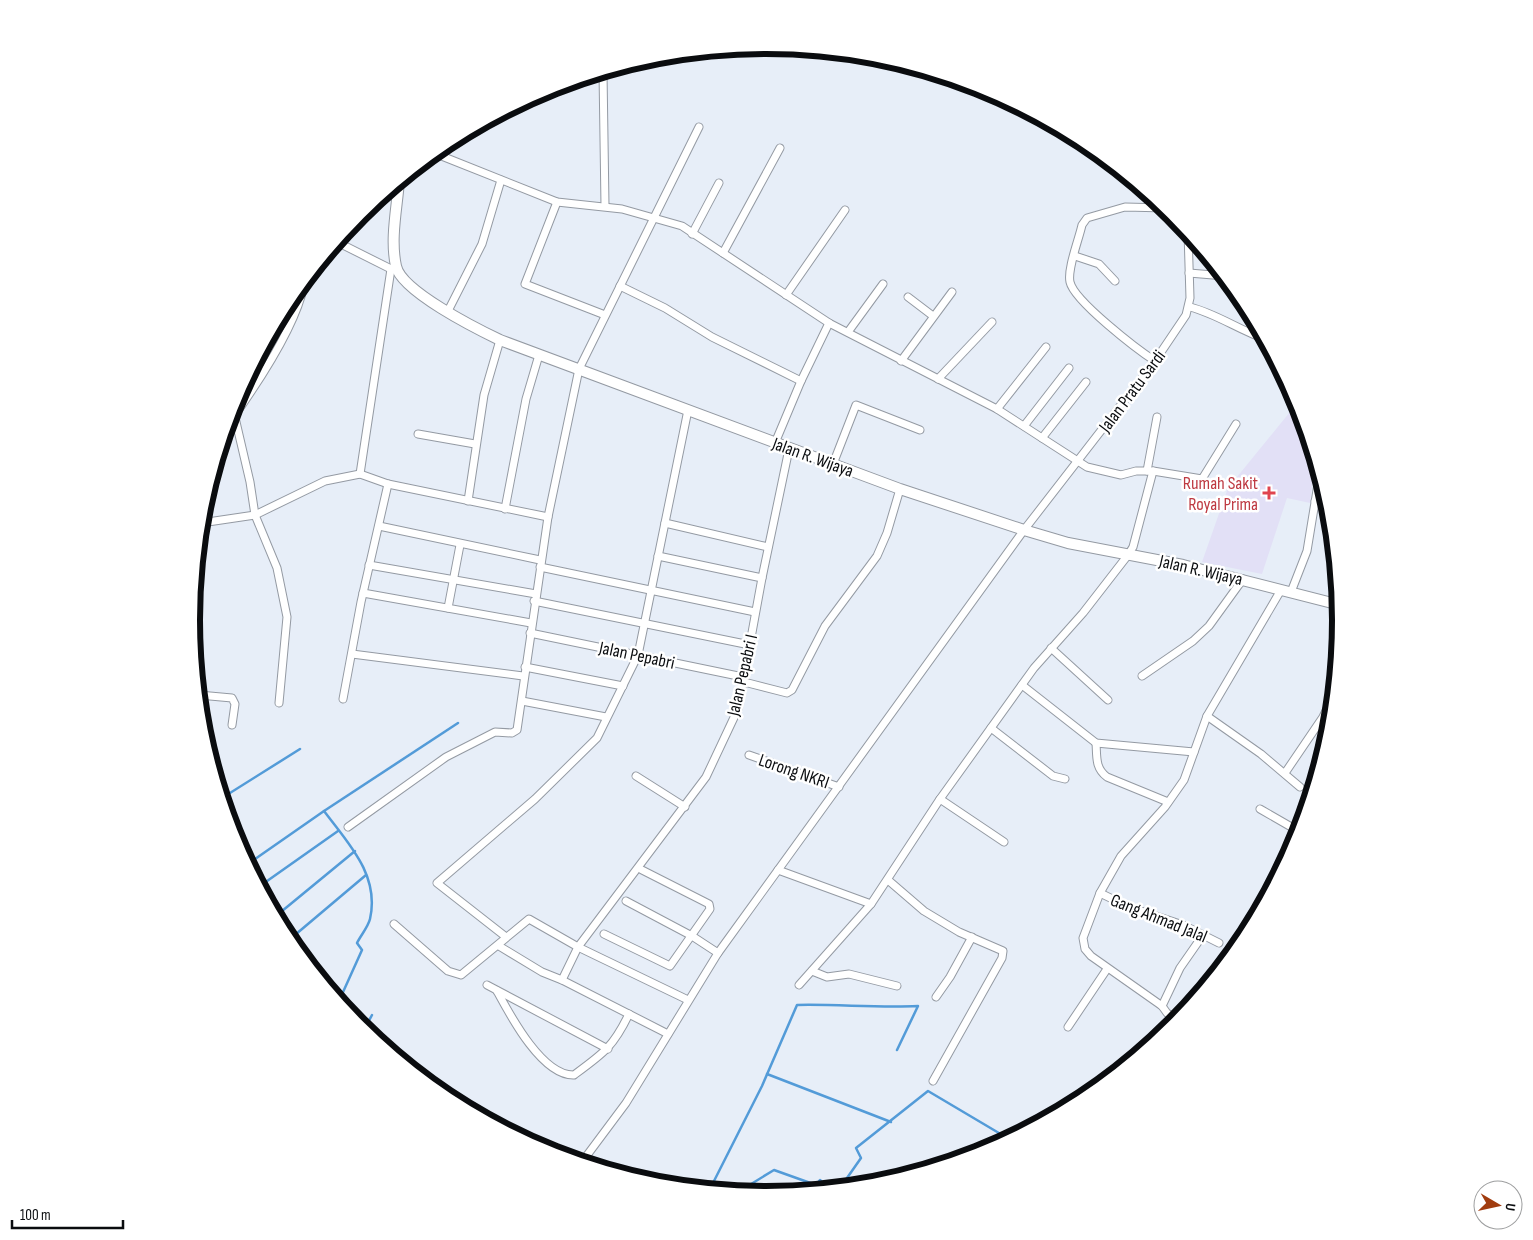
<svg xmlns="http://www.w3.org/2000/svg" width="1533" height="1240" font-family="'Sofia Sans Condensed',sans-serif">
<rect width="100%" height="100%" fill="#e7eef8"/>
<!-- medical -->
<path fill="#e2e0f6" d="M1294,407L1302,414L1315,456L1310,503L1287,498L1262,574L1202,562L1228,488Z"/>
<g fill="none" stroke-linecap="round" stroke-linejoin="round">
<!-- stream -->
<g stroke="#539bd8" stroke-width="2.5">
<path d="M222,798L300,749"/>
<path d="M324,811L458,723"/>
<path d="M248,864L324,811C348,843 380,875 370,919C368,927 361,935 357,943L362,950L339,1001"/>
<path d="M260,886L338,831"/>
<path d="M276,916L355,851"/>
<path d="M289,940L366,875"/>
<path d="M364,1030L372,1015"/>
<path d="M767,1074L891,1122"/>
<path d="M840,1188L861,1158L856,1148L928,1091L1009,1139"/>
<path d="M720,1190L714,1181L762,1086L797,1005C837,1004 877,1008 918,1006L897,1050"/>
<path d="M738,1192L774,1170L816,1185L820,1180L829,1189"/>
</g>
<!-- street casing -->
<g stroke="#949aa3" stroke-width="9">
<g id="street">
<path d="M603,72L605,206"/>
<path d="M434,153L557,202L622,209L682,226L829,323L997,409L1087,467L1121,475L1136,471H1153L1202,479L1236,424"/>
<path d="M557,202L525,284L605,315"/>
<path d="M692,234L719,183"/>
<path d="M337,242L391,269L395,268"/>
<path d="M723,253L780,148"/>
<path d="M1075,256L1099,264L1115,281"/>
<path d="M1189,273L1225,276"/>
<path d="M301,286L315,269"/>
<path d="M620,286L665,308L712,337L801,381"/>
<path d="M786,295L845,210"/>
<path d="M908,297L933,316"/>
<path d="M1190,307C1217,314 1239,330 1265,339"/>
<path d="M448,311L482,244L501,180"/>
<path d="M848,332L883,284"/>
<path d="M901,361L952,292"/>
<path d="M1155,361C1138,350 1074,301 1070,282C1067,269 1079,239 1082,225L1087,218L1125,207L1166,208"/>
<path d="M938,379L992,322"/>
<path d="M233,409L250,482L255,515L277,568L287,617L279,703"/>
<path d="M997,409L1046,347"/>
<path d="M235,415C259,381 296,325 304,285"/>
<path d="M1024,426L1069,368"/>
<path d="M418,434L475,444"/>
<path d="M1042,438L1086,382"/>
<path d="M775,443L801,381L829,323"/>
<path d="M833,464L856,405L920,430"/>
<path d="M1147,471L1157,417"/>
<path d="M360,474L391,269"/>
<path d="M468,501L484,395L500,340"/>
<path d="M1315,501L1329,503"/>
<path d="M505,509L526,399L539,355"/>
<path d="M201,523L255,515L325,481L360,474L388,484L548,517"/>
<path d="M665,523L768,547"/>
<path d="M379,526L540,560"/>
<path d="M658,556L762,578"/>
<path d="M369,565L536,594"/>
<path d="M540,567L755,612"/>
<path d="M1291,592L1307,551L1320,472"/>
<path d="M363,593L531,623"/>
<path d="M534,601L750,645"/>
<path d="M448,608L460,545"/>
<path d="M530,633L743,677"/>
<path d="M1051,648L1108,700"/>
<path d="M352,654L523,676"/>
<path d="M525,667L623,686"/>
<path d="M1142,676L1193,641L1209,626L1243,579"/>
<path d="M744,682L787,693L792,690L825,626L877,556L887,533L900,489"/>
<path d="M1022,685L1096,743L1194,752"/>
<path d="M199,695L232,698L235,704L232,725"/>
<path d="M343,699L361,602L388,484"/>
<path d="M522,701L606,717"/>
<path d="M1207,716L1261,754L1300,787"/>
<path d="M991,728L1053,776L1065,779"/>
<path d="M1096,743C1097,757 1095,768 1107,777L1168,802"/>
<path d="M749,755L839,787"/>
<path d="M1285,773L1323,717L1334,694"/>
<path d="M636,776L685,807"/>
<path d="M940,799L1004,842"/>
<path d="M1260,809L1300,832"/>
<path d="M348,827L446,757L495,732L512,733L517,730L548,517L579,369L699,127"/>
<path d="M778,870L871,904"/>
<path d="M888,880L924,911L959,932L1003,951L1002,958L933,1081"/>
<path d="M1100,893L1129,907L1183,925L1219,943"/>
<path d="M626,901L692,936L718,953"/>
<path d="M394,924L448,971L461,975L529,919L578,947L688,1000"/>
<path d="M604,934L670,966L710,909L709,904L642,870"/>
<path d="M506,937L437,883L535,799L597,738L638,655L688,410"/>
<path d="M499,946L542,972L562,980L668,1034"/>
<path d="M812,971L827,977L849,974L897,986"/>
<path d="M562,980L578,947L706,777L738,709L762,578L789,449"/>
<path d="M487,985L608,1049"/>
<path d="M799,985L871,904L940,799L1034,668L1083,613L1128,555L1133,547L1153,471"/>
<path d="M497,991C510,1015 542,1076 574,1075C604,1053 613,1047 629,1014"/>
<path d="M936,997L950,977L972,937"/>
<path d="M1162,1006L1180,968L1203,935"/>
<path d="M1178,1021L1167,1013L1162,1006L1091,956L1085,949L1083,938L1100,893L1121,856L1165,807L1184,780L1207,716L1281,590"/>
<path d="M1068,1027L1107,969"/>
<path d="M582,1162L626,1103L718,953L1024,530L1155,361L1186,315L1190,298L1188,232"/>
</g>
</g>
<!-- secondary casing -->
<g stroke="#949aa3" stroke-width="12">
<path id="secondary" d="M399,181C397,208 390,239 396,266C401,291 477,329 500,340L900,489L1024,530L1068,543L1183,565L1340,605"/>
</g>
<!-- street -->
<use href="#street" stroke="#fff" stroke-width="7"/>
<!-- secondary -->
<use href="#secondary" stroke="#fff" stroke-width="10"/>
</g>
<!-- markers -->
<path fill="#e0444e" stroke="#fff" stroke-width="2" d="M1266.5 485.5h5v5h5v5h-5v5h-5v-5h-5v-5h5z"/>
<g text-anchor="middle" stroke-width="5" stroke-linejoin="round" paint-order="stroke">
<!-- street labels -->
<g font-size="18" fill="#0a0c0f" stroke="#fff">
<text transform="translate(1132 391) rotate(-53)" y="6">Jalan Pratu Sardi</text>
<text transform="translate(813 457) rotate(20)" y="6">Jalan R. Wijaya</text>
<text transform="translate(1201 570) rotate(13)" y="6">Jalan R. Wijaya</text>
<text transform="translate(637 655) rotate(12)" y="6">Jalan Pepabri</text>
<text transform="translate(742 675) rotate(-77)" y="6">Jalan Pepabri I</text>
<text transform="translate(794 771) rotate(19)" y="6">Lorong NKRI</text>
<text transform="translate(1159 918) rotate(22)" y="6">Gang Ahmad Jalal</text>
</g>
<!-- health labels -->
<g font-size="18" fill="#be3a42" stroke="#fff" text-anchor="end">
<text x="1258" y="489">Rumah Sakit<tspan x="1258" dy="21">Royal Prima</tspan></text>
</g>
</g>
<!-- crop -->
<path d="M0 0H1533V1240H0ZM200 620a566 566 0 1 1 1132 0a566 566 0 1 1-1132 0Z" fill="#fff" fill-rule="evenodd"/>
<path fill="none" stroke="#0a0c0f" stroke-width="6" d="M200 620a566 566 0 1 1 1132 0a566 566 0 1 1-1132 0Z"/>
<!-- north arrow -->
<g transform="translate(1498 1205) rotate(99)"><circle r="24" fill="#ffffff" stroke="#9d9e9f"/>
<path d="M0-4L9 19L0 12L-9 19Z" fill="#a13c0f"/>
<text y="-8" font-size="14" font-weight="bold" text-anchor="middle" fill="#0a0c0f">U</text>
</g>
<!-- scale -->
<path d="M12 1220v8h111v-8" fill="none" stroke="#0a0c0f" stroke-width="2.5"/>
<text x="20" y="1220" font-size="15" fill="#0a0c0f" stroke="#ffffff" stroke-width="4" paint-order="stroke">100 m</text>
</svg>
